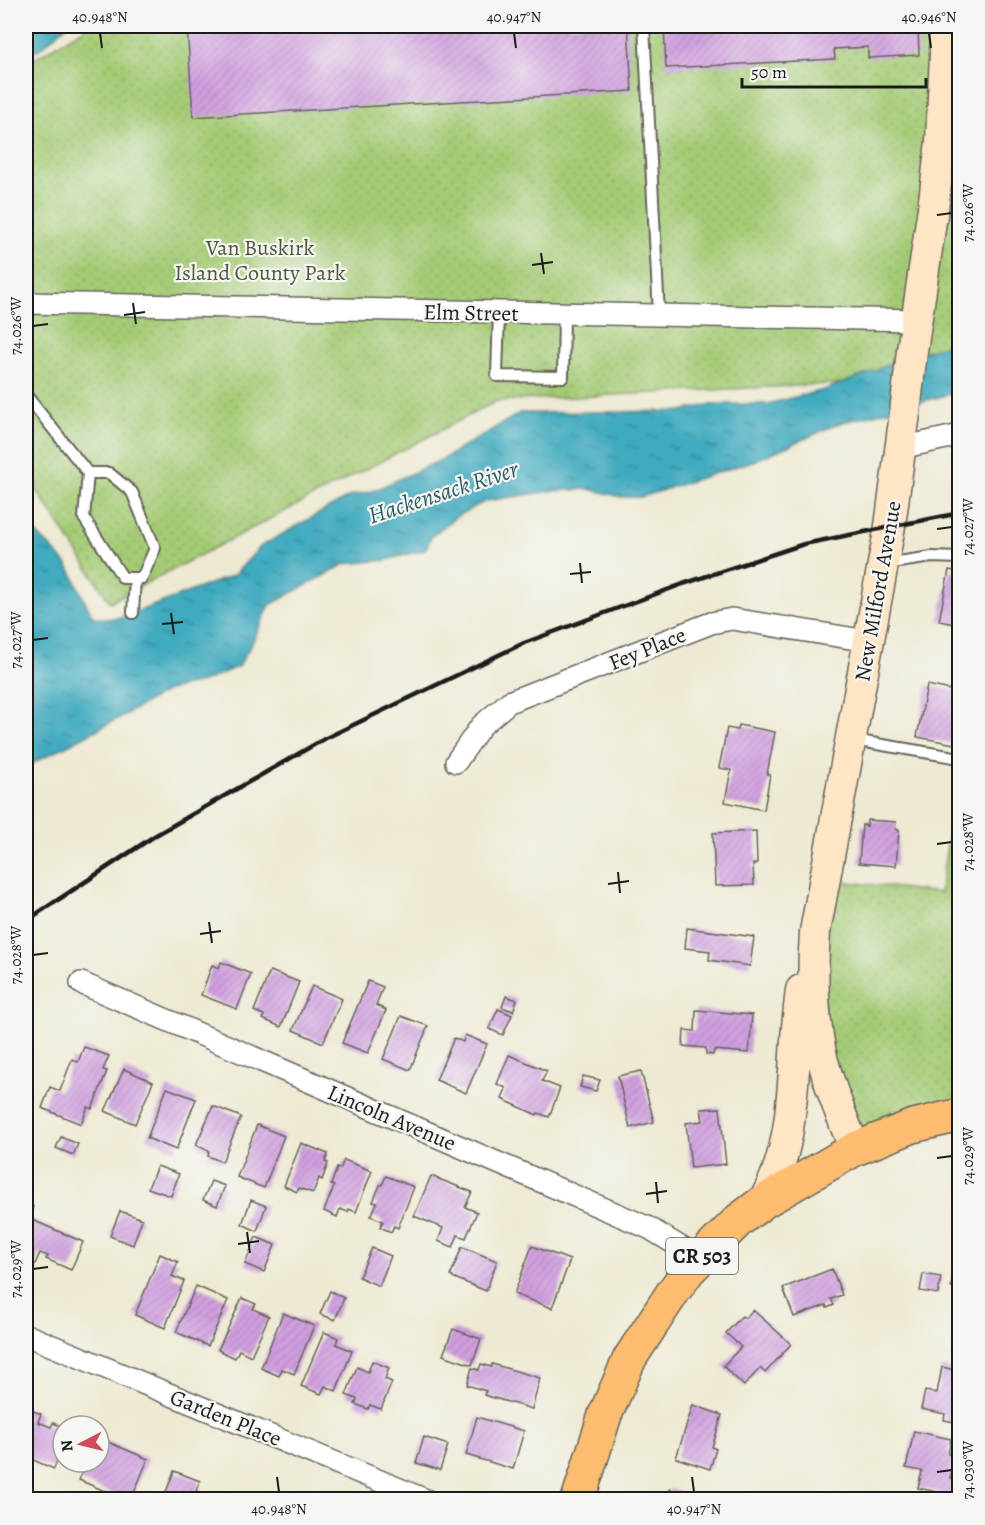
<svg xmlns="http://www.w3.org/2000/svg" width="985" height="1525" font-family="Alegreya,serif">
<defs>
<pattern id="green-dots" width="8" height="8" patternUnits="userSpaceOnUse" patternTransform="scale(1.5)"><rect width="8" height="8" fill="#a5cb75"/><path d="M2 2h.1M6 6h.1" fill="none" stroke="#8dae65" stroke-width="1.8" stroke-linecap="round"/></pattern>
<pattern id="water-ripples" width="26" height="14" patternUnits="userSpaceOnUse" patternTransform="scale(1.5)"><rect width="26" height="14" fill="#3faabf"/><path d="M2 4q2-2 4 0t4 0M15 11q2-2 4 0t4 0" fill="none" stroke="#348a9a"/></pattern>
<pattern id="building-hatch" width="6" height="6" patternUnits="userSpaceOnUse" patternTransform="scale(1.5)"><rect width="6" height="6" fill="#d09fdf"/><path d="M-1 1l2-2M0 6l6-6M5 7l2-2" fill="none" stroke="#b288bf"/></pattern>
</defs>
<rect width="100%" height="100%" fill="#f6f6f2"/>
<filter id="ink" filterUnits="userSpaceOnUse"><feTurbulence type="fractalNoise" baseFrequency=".0167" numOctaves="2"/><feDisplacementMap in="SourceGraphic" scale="12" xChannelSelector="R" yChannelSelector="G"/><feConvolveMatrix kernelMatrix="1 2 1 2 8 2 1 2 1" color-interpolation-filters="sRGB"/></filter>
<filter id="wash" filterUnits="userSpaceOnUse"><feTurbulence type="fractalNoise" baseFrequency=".008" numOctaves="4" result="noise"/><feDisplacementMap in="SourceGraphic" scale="24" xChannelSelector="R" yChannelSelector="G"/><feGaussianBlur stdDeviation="1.35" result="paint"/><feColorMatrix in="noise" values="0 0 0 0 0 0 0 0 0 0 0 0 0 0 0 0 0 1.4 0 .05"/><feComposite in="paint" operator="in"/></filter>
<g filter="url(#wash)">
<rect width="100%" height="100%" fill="#ede9d2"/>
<!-- green -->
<g fill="url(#green-dots)" stroke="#607448" stroke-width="1.5">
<path d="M88,26H959V351L850,383L497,401L110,602L26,474V64Z"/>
<path d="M957,778H959V1115L855,1149L823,1060L825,879L940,893Z"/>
</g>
<!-- water -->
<g fill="url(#water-ripples)" stroke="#2e636e" stroke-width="1.5">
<path d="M26,26H66L41,48L26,56Z"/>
<path d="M959,342V392L840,423L756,460L642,497H621L589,489L552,491L486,501L457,516L432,536L425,550L386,560L345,564L270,605L253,641L239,666L203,682L187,685L167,691L119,718L26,767V595L29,588L26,582V524C40,537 55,550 67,565C78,581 82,601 94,617L106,619L123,617L234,575L261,546L350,496L373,491L443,459L520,413L681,411L714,404H767L824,390L875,371L903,357Z"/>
</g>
<g id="blocks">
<!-- building -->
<g fill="url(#building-hatch)">
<path d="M187,26H628L632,91L193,117Z"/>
<path d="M664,26H918L919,55L868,58V47L834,49L835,59L666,68Z"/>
<path d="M949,570L960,572V625L939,621Z"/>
<path d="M927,685L960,692V745L917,737Z"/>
<path d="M739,725L775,732L767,774L770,775L764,810L725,802L731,770L719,768L727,728L738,730Z"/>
<path d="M867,820L896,822L895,829L899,830L896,866L859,863L862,825L867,826Z"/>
<path d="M756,831L757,864H753L754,885L715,886L713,833Z"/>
<path d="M687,928L754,937L750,966L709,960L710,951L685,948Z"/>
<path d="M221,962L251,974L237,1009L201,995L212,965L219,968Z"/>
<path d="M270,971L299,982L281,1027L263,1019L264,1015L254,1011Z"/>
<path d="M368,981L383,987L376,1005L386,1010L368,1053L342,1043Z"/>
<path d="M312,986L342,999L323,1043L293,1030Z"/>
<path d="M506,996L517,1000L513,1011L502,1007Z"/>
<path d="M498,1009L512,1015L503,1035L489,1029Z"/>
<path d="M696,1010L752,1015L749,1053L714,1050L713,1055L706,1054V1048L683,1046L684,1030L695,1031Z"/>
<path d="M401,1016L428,1026L410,1070L383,1059Z"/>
<path d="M465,1035L487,1044L466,1093L436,1080L454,1038L463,1042Z"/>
<path d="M84,1047L109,1056L103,1070L107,1071L92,1109L88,1107L81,1124L42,1108L50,1087L60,1091L72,1059L78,1062Z"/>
<path d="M509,1055L547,1071L542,1081L560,1088L549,1117L538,1113L537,1115L502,1099L506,1088L497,1084Z"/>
<path d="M124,1069L153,1082L135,1124L105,1111Z"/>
<path d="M641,1071L654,1122L630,1128L618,1076Z"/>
<path d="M583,1076L600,1080L596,1091L580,1087Z"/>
<path d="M167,1088L196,1099L176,1150L147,1138Z"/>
<path d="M213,1106L241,1117L222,1162L208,1156L209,1151L196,1145Z"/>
<path d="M720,1108L726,1164L691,1168L686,1123L703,1121L701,1109Z"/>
<path d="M257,1125L284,1136L264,1188L237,1177Z"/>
<path d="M61,1137L78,1144L73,1155L56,1148Z"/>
<path d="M301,1143L328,1154L325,1162L328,1163L322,1180L319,1178L313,1193L299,1188L297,1192L284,1186Z"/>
<path d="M344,1160L372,1171L356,1212L349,1209L348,1212L340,1209L337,1217L324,1211L334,1186L331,1185L337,1168L340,1169Z"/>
<path d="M157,1166L179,1174L171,1196L148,1188Z"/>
<path d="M386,1176L414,1187L398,1228L394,1226L391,1232L380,1227L383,1221L371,1216L377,1203L373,1202L380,1185H382Z"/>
<path d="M431,1176L472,1192L465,1207L477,1212L466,1238L458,1235L453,1247L438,1241L443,1228L414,1216Z"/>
<path d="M211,1181L225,1186L217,1206L203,1200Z"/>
<path d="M251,1200L266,1206L257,1231L242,1224Z"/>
<path d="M26,1203L33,1207L28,1218L83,1242L71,1270L46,1259L48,1256L40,1253L32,1271L26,1269Z"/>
<path d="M120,1211L142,1219L133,1245L110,1236Z"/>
<path d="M256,1237L275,1245L264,1272L245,1264Z"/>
<path d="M532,1246L570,1260L552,1308L514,1294Z"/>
<path d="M958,1246L960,1247V1288L951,1287Z"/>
<path d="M462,1247L497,1261L486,1291L450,1276Z"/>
<path d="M372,1248L391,1256L379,1286L359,1277Z"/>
<path d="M160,1254L178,1262L172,1276L184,1281L165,1328L135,1315Z"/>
<path d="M832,1269L842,1295L831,1299L834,1305L827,1308L826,1305L794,1317L783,1288Z"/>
<path d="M923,1274L941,1277L938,1294L920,1291Z"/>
<path d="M196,1286L228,1300L208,1346L176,1332Z"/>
<path d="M330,1291L344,1298L335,1320L320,1314Z"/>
<path d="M242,1298L256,1304L253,1309L269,1316L251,1356L239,1350L235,1358L218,1350Z"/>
<path d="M753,1310L791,1344L765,1373L760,1368L744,1386L723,1366L741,1347L726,1333L742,1316L745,1318Z"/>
<path d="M283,1313L314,1326L294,1374L282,1369L279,1376L261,1368Z"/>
<path d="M453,1329L481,1339L472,1365L443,1355Z"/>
<path d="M955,1330L960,1331V1353L951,1351Z"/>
<path d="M324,1332L338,1338L336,1344L352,1351L336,1391L325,1386L321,1394L301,1386Z"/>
<path d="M372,1361L389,1368L385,1379L392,1382L381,1409L370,1405L368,1409L355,1404L357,1399L346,1395L357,1367L368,1372Z"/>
<path d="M481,1364L491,1367L492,1364L540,1378L532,1409L484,1395L486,1391L467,1385L472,1368L479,1370Z"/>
<path d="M942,1367L960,1371V1423L944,1420L945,1414L921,1409L925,1391L937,1393Z"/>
<path d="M693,1405L722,1415L712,1447L716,1449L710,1469L676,1458Z"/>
<path d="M26,1408L41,1414L38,1422L51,1427L53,1423L63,1427V1446L54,1469L26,1457Z"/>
<path d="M477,1417L524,1431L513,1469L466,1455Z"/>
<path d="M914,1431L951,1439L948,1454L955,1455L950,1478L959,1480L956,1496L918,1488L922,1471L906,1468Z"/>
<path d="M424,1437L448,1445L440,1470L416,1463Z"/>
<path d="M99,1438L148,1459L131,1500H126L79,1480L86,1462H99Z"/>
<path d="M174,1471L200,1481L196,1491L217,1500H163Z"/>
<path d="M670,1489L704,1499V1500H667Z"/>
</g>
</g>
</g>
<g filter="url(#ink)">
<use href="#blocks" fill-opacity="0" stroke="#65645c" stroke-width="1.5"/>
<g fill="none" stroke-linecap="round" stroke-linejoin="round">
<!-- service casing -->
<g stroke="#65645c" stroke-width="14">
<g id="service">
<path d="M644,26L659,315"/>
<path d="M499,312L497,376L563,377L564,313"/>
<path d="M26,395L88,473L84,518L123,578H142L155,548L132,492L109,473H88"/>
<path d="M885,564L932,557L960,558"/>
<path d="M133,613L135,578"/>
<path d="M853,740L960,758"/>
</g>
</g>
<!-- minor casing -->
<g stroke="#65645c" stroke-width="24">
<g id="minor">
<path d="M26,303L917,320"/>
<path d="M900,448L960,435"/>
<path d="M456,762L481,726L509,702L711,623L732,619L868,641"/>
<path d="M81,983L649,1228L700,1259"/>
<path d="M26,1335L426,1500"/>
</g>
</g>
<!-- secondary casing -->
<g stroke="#65645c" stroke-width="33">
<g id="secondary">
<path d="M855,1149C843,1120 831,1091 823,1061C813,1021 812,973 815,932L890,526L905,413L912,351L934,201L941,141L945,54L944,26"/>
<path d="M763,1202C792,1154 792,1095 796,1040C797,1023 799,1007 801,990"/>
</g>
</g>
<!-- primary casing -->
<g stroke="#65645c" stroke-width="36">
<path id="primary" d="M578,1500L605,1415L630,1358L673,1292L689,1270L739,1220L763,1202L855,1149L913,1126L960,1115"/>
</g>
<!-- service -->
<use href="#service" stroke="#fff" stroke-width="10"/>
<!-- minor -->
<use href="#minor" stroke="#fff" stroke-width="21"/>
<!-- secondary -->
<use href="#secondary" stroke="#fee5c5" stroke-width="30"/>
<!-- primary -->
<use href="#primary" stroke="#fcbd6f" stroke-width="33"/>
<!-- rail -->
<path stroke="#1c1c1c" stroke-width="4.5" d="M26,921L156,835L326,738L524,643L683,584L804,544L960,513"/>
</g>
</g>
<!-- ticks -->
<path fill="none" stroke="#1c1c1c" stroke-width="2" d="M100,33L102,48M514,33L516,48M929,33L931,48M937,215L952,213M541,253L544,274M532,265L553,262M133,303L136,324M124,315L145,312M33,326L48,324M937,529L952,527M580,563L582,583M570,574L591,572M171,613L174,634M162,624L183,622M33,640L48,638M937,844L952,842M618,872L620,893M608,884L629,881M209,922L212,943M200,934L221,931M33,955L48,953M937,1158L952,1156M656,1182L658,1203M646,1194L667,1191M247,1232L250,1253M238,1244L259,1241M33,1269L48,1267M937,1472L952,1470M277,1477L279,1492M692,1477L694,1492"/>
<g text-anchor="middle" stroke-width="4.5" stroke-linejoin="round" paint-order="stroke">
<!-- shield labels -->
<rect fill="#f6f6f2" stroke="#5d5d5c" stroke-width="1.5" x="666" y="1238" width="72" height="36" rx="4.5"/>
<g font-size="21" font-weight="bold" fill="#1c1c1c">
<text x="702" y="1263">CR 503</text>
</g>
<!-- park labels -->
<g font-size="22" fill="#4c593b" stroke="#f6f6f2">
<text x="260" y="255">Van Buskirk<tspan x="260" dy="25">Island County Park</tspan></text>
</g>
<!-- street labels -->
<g font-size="22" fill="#1c1c1c" stroke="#f6f6f2">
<text transform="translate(471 312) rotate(1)" y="8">Elm Street</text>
<text transform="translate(877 591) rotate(-80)" y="8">New Milford Avenue</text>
<text transform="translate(647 648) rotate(-22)" y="8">Fey Place</text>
<text transform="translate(392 1117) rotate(23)" y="8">Lincoln Avenue</text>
<text transform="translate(226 1417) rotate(22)" y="8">Garden Place</text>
</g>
<!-- water labels -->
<g font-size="24" font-style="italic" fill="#2c5c65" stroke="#f6f6f2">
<text transform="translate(443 492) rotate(-18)" y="8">Hackensack River</text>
</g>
</g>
<!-- margin -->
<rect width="985" height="1525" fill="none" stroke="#f6f6f2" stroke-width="66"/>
<!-- north arrow -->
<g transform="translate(81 1444) rotate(263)"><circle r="28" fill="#f6f6f2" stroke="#9f9f9c" stroke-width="1.5"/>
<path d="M0-4.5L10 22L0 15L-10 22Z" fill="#d1495b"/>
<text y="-9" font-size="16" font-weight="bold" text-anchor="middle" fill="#1c1c1c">N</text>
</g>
<!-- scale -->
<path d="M742 78v9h184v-9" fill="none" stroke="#1c1c1c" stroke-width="3"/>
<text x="751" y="78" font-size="18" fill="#1c1c1c" stroke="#f6f6f2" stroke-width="4.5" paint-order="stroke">50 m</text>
<rect x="33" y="33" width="919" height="1459" fill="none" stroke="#1c1c1c" stroke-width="2"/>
<g font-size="15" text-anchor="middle" fill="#1c1c1c">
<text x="100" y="22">40.948°N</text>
<text x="514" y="22">40.947°N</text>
<text x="929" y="22">40.946°N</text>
<text transform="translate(968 213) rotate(-90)" y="5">74.026°W</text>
<text transform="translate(16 326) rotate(-90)" y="5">74.026°W</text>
<text transform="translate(968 527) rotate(-90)" y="5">74.027°W</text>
<text transform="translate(16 640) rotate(-90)" y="5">74.027°W</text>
<text transform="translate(968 842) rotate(-90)" y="5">74.028°W</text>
<text transform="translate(16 955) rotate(-90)" y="5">74.028°W</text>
<text transform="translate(968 1156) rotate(-90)" y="5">74.029°W</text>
<text transform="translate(16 1269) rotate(-90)" y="5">74.029°W</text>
<text transform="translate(968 1470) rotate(-90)" y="5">74.030°W</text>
<text x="279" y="1514">40.948°N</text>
<text x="694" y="1514">40.947°N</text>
</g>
</svg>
